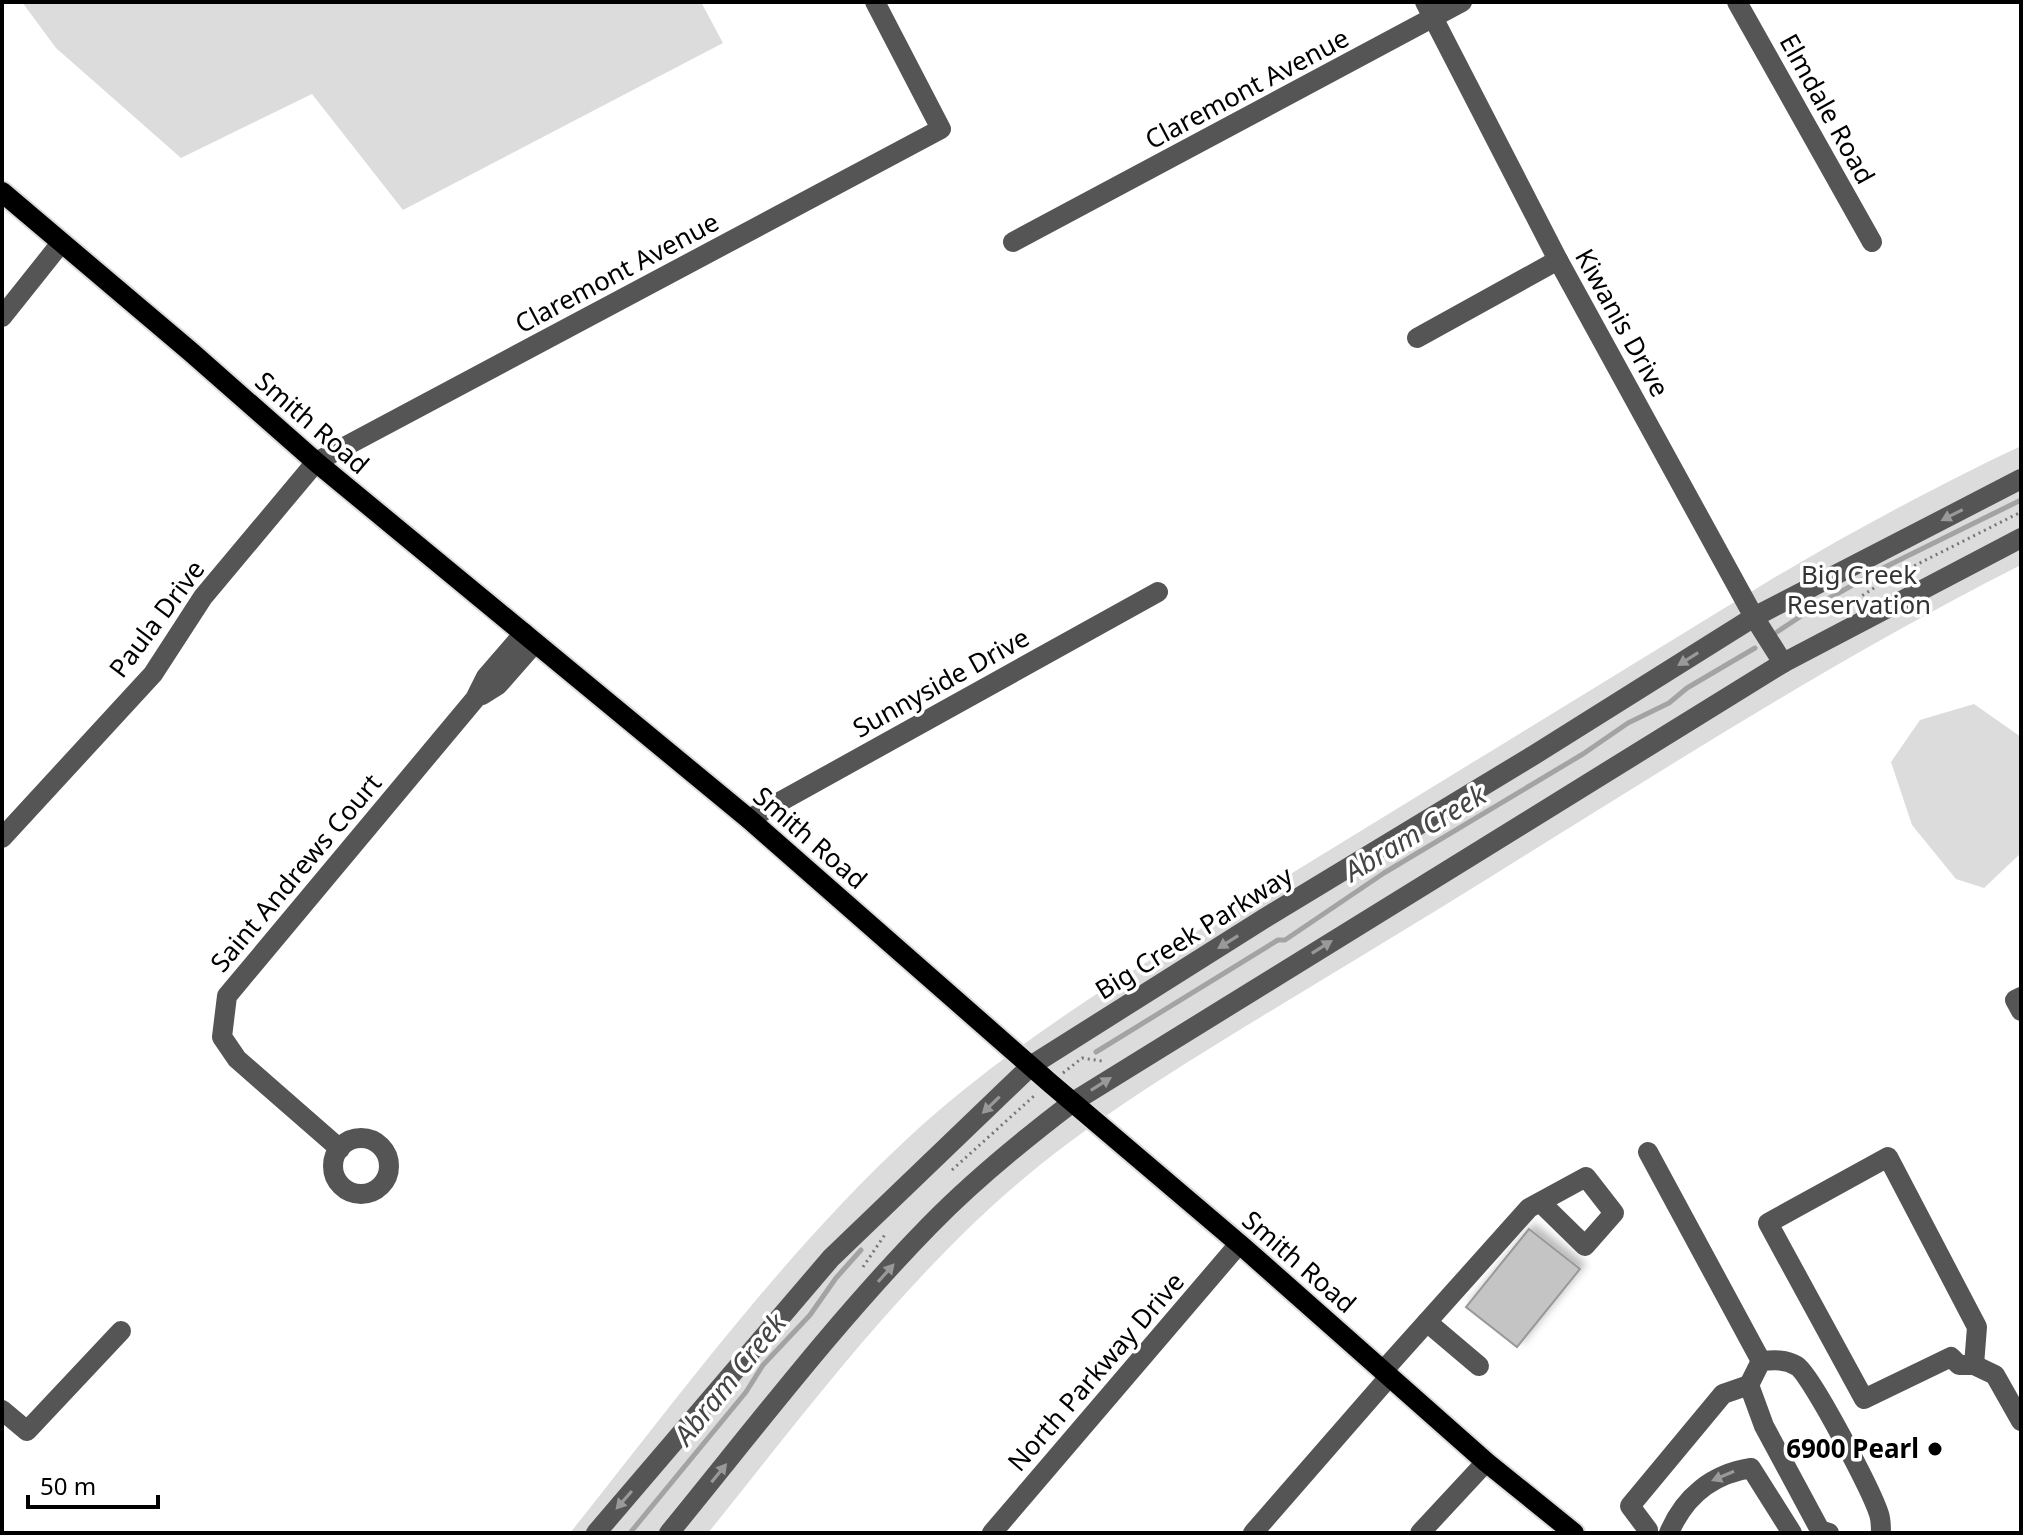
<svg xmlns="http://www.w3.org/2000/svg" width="2023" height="1535" font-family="'Noto Sans',sans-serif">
<defs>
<filter id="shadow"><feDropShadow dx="5" dy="-5" stdDeviation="4" flood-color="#0004"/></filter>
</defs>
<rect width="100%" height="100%" fill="#fff"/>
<!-- green -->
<g fill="#dcdcdc">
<path d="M22,2H701L723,43L403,210L312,94L181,158L56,48Z"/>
<path d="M2021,446V565C1819,667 1629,792 1437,910C1373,949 1309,988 1246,1026C1156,1081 1067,1137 990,1208C884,1306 798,1421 708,1533H570C678,1398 781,1256 908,1138C1020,1034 1154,958 1284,878C1445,779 1606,681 1767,582C1849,533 1934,487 2021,446Z"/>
<path d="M1974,704L2021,737V853L1984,888L1956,879L1912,825L1891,762L1920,720Z"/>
</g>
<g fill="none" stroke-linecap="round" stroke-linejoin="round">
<!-- stream -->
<g stroke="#a3a3a3" stroke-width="5">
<path d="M1777,632L1821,603L1879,570L2021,500"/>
<path d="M1096,1052L1278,940H1285L1384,873L1583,754L1628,723L1669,703L1687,688L1755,648"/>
<path d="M630,1533L746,1392L763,1365L810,1315L836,1278L861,1250"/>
</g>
</g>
<!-- building -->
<path fill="#c4c4c4" stroke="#999" stroke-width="2" filter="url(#shadow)" d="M1529,1229L1580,1269L1517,1347L1466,1307Z"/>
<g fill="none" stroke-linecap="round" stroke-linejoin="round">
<!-- major casing -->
<g stroke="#dbdbdb" stroke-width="24">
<path id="major" d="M2,192L191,352L316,462L749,819L1050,1083L1243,1247L1486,1462L1574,1533"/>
</g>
<!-- path -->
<g stroke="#777" stroke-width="3" stroke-dasharray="2 4" stroke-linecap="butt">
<path d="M1832,615L1888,579L2021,512"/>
<path d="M1063,1073L1082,1058L1102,1061"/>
<path d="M952,1170L1035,1095"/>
<path d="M863,1267L886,1233"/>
</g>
<!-- minor -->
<g stroke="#555" stroke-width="20">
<path d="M1425,2L1558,260L1754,617L1783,663"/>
<path d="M1737,2L1872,242"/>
<path d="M1013,242L1462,2"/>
<path d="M2,317L61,243"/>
<path d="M1417,338L1558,260"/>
<path d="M482,695L498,685L535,643"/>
<path d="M749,819L1158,592"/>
<path d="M2,838L153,674L203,597L316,462L941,129L875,2"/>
<path d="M2021,997L2015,1000L2021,1011"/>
<circle cx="361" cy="1166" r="28"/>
<path d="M340,1149L237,1059L222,1037L227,996L475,699L486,677L524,633"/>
<path d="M1648,1152L1761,1361"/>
<path d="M1888,1157L1977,1327L1974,1365H1959L1951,1357L1864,1399L1768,1223Z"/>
<path d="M1427,1322L1479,1366"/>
<path d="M1974,1365L1995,1375L2021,1421"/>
<path d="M1383,1371L1529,1208L1586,1177L1614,1213L1585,1246L1540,1202"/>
<path d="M2,1410L27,1431L121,1331"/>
<path d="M596,1533L831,1258L1032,1065L1265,918L1534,755L1754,617L2021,479"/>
<path d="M669,1533C754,1429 836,1321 930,1225C974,1180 1023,1140 1073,1102L1783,663L2021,538"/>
<path d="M992,1533L1239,1244"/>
<path d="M1253,1533L1389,1377"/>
<path d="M1420,1533L1486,1462"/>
<path d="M1647,1533L1648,1530L1630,1506L1723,1394L1749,1385"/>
<path d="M1669,1533C1684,1497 1712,1474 1751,1468L1792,1533"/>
<path d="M1829,1533L1820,1530L1764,1426L1749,1385L1761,1361C1774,1360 1785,1359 1797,1366C1812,1376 1872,1492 1879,1514C1881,1520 1881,1527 1881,1533"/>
</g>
<!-- major -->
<use href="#major" stroke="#000" stroke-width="20"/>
</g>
<!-- one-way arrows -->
<defs><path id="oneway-solid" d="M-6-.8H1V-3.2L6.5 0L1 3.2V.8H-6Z" transform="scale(2)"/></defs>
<g fill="#999">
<use href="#oneway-solid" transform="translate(1952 515) rotate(153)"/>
<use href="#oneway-solid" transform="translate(1688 659) rotate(148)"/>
<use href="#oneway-solid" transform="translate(1228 942) rotate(148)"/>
<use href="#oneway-solid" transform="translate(1322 947) rotate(-32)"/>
<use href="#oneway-solid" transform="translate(1101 1084) rotate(-32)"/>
<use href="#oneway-solid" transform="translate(991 1105) rotate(136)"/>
<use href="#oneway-solid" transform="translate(886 1273) rotate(-48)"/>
<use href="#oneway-solid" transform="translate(719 1473) rotate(-51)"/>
<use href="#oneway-solid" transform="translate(1723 1476) rotate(157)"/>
<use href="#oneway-solid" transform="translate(624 1500) rotate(131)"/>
</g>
<!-- markers -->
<circle fill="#000" stroke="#fff" stroke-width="3" cx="1935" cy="1449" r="8"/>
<g text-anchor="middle" stroke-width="7" stroke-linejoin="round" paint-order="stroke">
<!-- street labels -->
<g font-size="26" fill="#000" stroke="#fff">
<text transform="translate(1247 89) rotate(-28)" y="9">Claremont Avenue</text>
<text transform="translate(1827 109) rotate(61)" y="9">Elmdale Road</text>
<text transform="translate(617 273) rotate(-28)" y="9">Claremont Avenue</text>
<text transform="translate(1622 323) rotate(61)" y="9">Kiwanis Drive</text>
<text transform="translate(312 423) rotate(41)" y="9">Smith Road</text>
<text transform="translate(157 619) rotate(-53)" y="9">Paula Drive</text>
<text transform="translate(941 683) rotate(-29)" y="9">Sunnyside Drive</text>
<text transform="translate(810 838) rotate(41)" y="9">Smith Road</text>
<text transform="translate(296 873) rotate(-50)" y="9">Saint Andrews Court</text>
<text transform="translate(1194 933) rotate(-32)" y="9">Big Creek Parkway</text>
<text transform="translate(1299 1262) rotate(41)" y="9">Smith Road</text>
<text transform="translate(1096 1372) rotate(-49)" y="9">North Parkway Drive</text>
</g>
<!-- park labels -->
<g font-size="26" fill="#333" stroke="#fff">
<text x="1859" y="584">Big Creek<tspan x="1859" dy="30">Reservation</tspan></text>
</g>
<!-- poi labels -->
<g font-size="26" font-weight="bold" fill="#000" stroke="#fff" text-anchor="end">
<text x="1919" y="1458">6900 Pearl</text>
</g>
<!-- water labels -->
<g font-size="28" font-style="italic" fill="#444" stroke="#fff">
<text transform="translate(1415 833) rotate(-31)" y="10">Abram Creek</text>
<text transform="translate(730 1379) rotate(-51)" y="10">Abram Creek</text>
</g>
</g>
<!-- border -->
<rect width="2023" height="1535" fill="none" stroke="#000000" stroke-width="8"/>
<!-- scale -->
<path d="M28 1495v12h130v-12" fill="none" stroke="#000000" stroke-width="4"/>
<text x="40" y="1495" font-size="24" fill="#000000" stroke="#ffffff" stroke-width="6" paint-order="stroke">50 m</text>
</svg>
